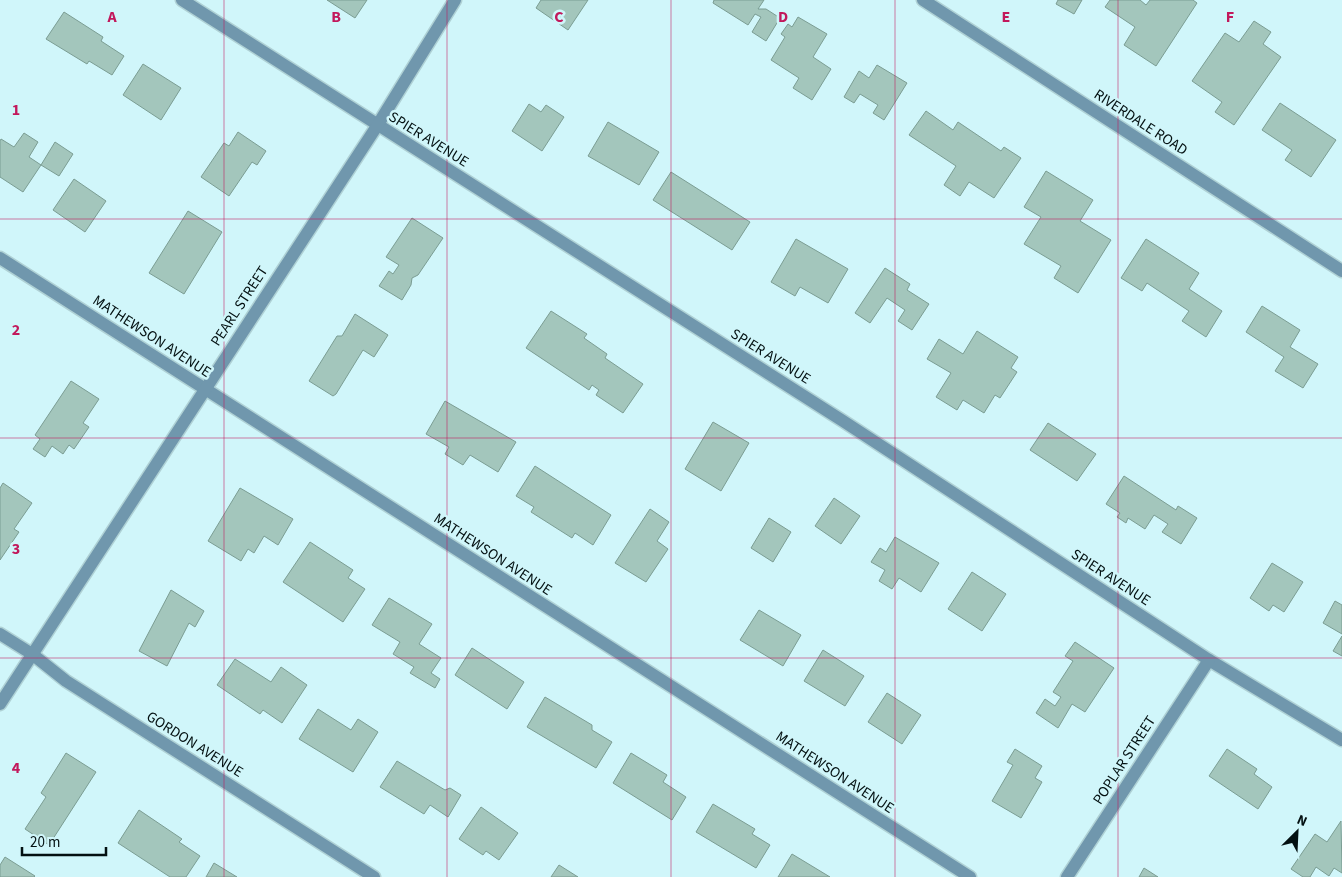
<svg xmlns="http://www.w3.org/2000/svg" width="1342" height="877" font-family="'Source Sans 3',sans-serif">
<rect width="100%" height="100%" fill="#d0f6fa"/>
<!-- building -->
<g fill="#a3c6bc" stroke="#7b9d93">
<path d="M327,0H367L355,18Z"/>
<path d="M541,0H588L568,30L536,8Z"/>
<path d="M714,0H764L758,9H766L780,18L766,41L752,32L761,17L755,14L748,25L713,3Z"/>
<path d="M1058,0H1082L1074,14L1056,4Z"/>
<path d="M1110,0H1140L1146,5L1150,0H1193L1197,3L1156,66L1124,45L1135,27L1105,7Z"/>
<path d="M64,12L103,37L101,41L124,56L112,75L89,61L87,64L46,39Z"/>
<path d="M798,17L827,34L813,57L831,69L812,100L793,88L799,78L771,60L785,37L781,34L788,24L792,27Z"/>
<path d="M1254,21L1271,32L1263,44L1281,57L1234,125L1215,112L1222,102L1192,81L1225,33L1239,42Z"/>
<path d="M143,64L181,88L161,120L123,95Z"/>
<path d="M877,65L907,83L884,120L873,113L878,105L860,94L854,103L844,97L859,71L869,78Z"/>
<path d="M1280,103L1336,140L1311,177L1285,160L1292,150L1262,130Z"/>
<path d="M529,104L541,112L546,105L564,117L542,151L512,131Z"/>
<path d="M926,111L953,130L958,122L1001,151L1004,147L1021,158L994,198L969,182L960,196L944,185L956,166L909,135Z"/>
<path d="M608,122L659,152L639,185L588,156Z"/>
<path d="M238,132L266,151L257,165L252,162L229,196L201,177L224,143L229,146Z"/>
<path d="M24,133L38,142L29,157L41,165L23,192L0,177V141L1,139L14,147Z"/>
<path d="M55,142L73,154L59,176L41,165Z"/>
<path d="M1046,171L1093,200L1080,221L1111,240L1078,293L1054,278L1061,266L1024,244L1041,217L1024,207Z"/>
<path d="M671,172L750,222L732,250L653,200Z"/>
<path d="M74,179L106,201L85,232L53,210Z"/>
<path d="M188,211L222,232L184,294L149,273Z"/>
<path d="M412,218L443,238L418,275L412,278L411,285L402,300L379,286L389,271L393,274L399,265L386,257Z"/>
<path d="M796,239L848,269L828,303L800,287L795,296L771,282Z"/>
<path d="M1146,239L1199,273L1189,289L1222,311L1206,337L1182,321L1189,311L1147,283L1142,291L1121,278Z"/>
<path d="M885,268L910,284L907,290L929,304L912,330L898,321L905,310L887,298L870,323L855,313Z"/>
<path d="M1262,306L1300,330L1290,347L1318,364L1303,388L1275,371L1284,357L1246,332Z"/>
<path d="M551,311L587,334L584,338L607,354L605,358L643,384L623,413L596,395L599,390L592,385L589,390L526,348Z"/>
<path d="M355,314L388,335L374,357L363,350L336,394L333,396L309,381L337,336H342Z"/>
<path d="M977,331L1018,357L1011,368L1017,372L1000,398L995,395L984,413L963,400L957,410L936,397L951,373L927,359L939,339L963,354Z"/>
<path d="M71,381L99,399L83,423L89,427L74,449L69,445L63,454L52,446L45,457L33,449L40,439L35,435Z"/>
<path d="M445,401L516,442L498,472L470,455L463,465L445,454L449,447L426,434Z"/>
<path d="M713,422L749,443L721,491L685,469Z"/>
<path d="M1048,423L1096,454L1077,481L1030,450Z"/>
<path d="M535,466L611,515L593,545L575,533L572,538L531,512L534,507L516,496Z"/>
<path d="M1124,476L1176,510L1178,506L1197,518L1181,544L1162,532L1168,524L1154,515L1145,529L1128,518L1126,523L1117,517L1120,513L1106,504Z"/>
<path d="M3,483L32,503L14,529L19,532L0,560V488Z"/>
<path d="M240,488L293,519L278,545L264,536L254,553L248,549L241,561L208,541Z"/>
<path d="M834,498L860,516L841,544L815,526Z"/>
<path d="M650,509L669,522L657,541L668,549L646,582L615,563Z"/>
<path d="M769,518L791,532L773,562L751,548Z"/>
<path d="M895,537L939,563L921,592L899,578L892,589L879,581L885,570L871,562L880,548L886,552Z"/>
<path d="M310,542L353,570L348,578L365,589L343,622L283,582Z"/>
<path d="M1272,563L1303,582L1284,612L1273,605L1269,611L1250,598Z"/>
<path d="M972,572L1006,594L982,631L948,609Z"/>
<path d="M171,590L204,611L195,627L189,623L167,666L139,651Z"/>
<path d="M389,598L432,624L419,644L441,658L431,673L440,679L435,688L410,673L414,667L393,654L400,642L372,625Z"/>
<path d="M1335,601L1342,605V634L1323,623Z"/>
<path d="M759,610L801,635L783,666L740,640Z"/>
<path d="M1342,636V656L1333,651Z"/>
<path d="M1075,642L1114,668L1085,712L1072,704L1058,728L1036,713L1045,699L1055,706L1061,697L1053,692L1073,661L1065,656Z"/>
<path d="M472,648L524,682L507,709L455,675Z"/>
<path d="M823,650L864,676L845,706L804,681Z"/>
<path d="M235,659L271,682L281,667L307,685L282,723L263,710L260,714L217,685Z"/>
<path d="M887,693L921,715L902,744L868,722Z"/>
<path d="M545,697L592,725V730L612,742L596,768L527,727Z"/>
<path d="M318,709L351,730L358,719L378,732L353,772L299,739Z"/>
<path d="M1015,749L1042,766L1035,778L1042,782L1021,818L992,801L1013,765L1007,762Z"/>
<path d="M1227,749L1257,769L1254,774L1272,787L1258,809L1209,776Z"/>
<path d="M66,753L96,772L49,845L25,829L46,797L41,793Z"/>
<path d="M631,753L667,775L663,782L686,797L672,820L613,783Z"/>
<path d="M397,761L445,790L450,788L461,795L448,817L430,805L424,814L380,787Z"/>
<path d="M713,804L755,829L752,834L770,845L756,868L696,832Z"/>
<path d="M481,807L518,833L499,860L486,851L483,855L459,839Z"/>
<path d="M139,810L182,839L179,842L200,856L186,877H170L118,843Z"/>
<path d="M1341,821L1342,873L1334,868L1329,876L1316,867L1310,877H1303L1291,869L1315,834L1327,842Z"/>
<path d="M792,854L830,877H778Z"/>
<path d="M5,857L35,876L34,877H0V865Z"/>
<path d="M214,863L237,877H206Z"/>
<path d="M559,865L578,877H551Z"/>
<path d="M1144,868L1158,877H1139Z"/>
</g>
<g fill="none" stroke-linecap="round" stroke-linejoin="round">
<!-- minor casing -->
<g stroke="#afd1d5" stroke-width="15">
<g id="minor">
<path d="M182,0L843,421L1209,660L1342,740"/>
<path d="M923,0L1342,271"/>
<path d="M0,258L970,877"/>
<path d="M0,634L32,654L66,681L374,877"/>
<path d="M0,704L377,126L455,0"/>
<path d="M1067,877L1209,660"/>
</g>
</g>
<!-- minor -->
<use href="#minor" stroke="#7097ad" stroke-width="12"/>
</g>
<!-- grid -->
<path fill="none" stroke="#c2185b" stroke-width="1" stroke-opacity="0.55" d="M224,0V877M447,0V877M671,0V877M895,0V877M1118,0V877M0,219H1342M0,438H1342M0,658H1342"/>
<g text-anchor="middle" stroke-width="5" stroke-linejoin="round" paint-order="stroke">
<!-- street labels -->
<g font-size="15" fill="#031011" stroke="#d0f6fa">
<text transform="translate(1141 122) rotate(33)" y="5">RIVERDALE ROAD</text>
<text transform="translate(429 139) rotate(32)" y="5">SPIER AVENUE</text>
<text transform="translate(239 306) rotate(-57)" y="5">PEARL STREET</text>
<text transform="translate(152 336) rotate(33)" y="5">MATHEWSON AVENUE</text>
<text transform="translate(771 356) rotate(32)" y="5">SPIER AVENUE</text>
<text transform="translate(493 554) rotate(33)" y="5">MATHEWSON AVENUE</text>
<text transform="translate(1111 577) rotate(33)" y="5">SPIER AVENUE</text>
<text transform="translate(195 744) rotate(32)" y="5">GORDON AVENUE</text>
<text transform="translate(1124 760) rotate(-57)" y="5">POPLAR STREET</text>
<text transform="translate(835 772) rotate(33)" y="5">MATHEWSON AVENUE</text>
</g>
</g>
<g font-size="16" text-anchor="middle" font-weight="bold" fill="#c2185b" stroke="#d0f6fa" stroke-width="5" stroke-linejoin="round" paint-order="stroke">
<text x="112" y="22">A</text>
<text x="336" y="22">B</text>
<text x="559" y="22">C</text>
<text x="783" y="22">D</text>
<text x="1006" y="22">E</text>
<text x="1230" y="22">F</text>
<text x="16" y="115">1</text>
<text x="16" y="335">2</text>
<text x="16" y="554">3</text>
<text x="16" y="773">4</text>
</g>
<!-- north arrow -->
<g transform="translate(1297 832) rotate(24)" stroke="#d0f6fa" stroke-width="4" paint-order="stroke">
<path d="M0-4L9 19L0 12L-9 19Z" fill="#031011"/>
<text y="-8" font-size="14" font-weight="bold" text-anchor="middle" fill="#031011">N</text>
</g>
<!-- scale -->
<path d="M22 847v8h84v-8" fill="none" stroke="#031011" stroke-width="2.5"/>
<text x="30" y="847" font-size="15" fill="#031011" stroke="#d0f6fa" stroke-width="4" paint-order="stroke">20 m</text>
</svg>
